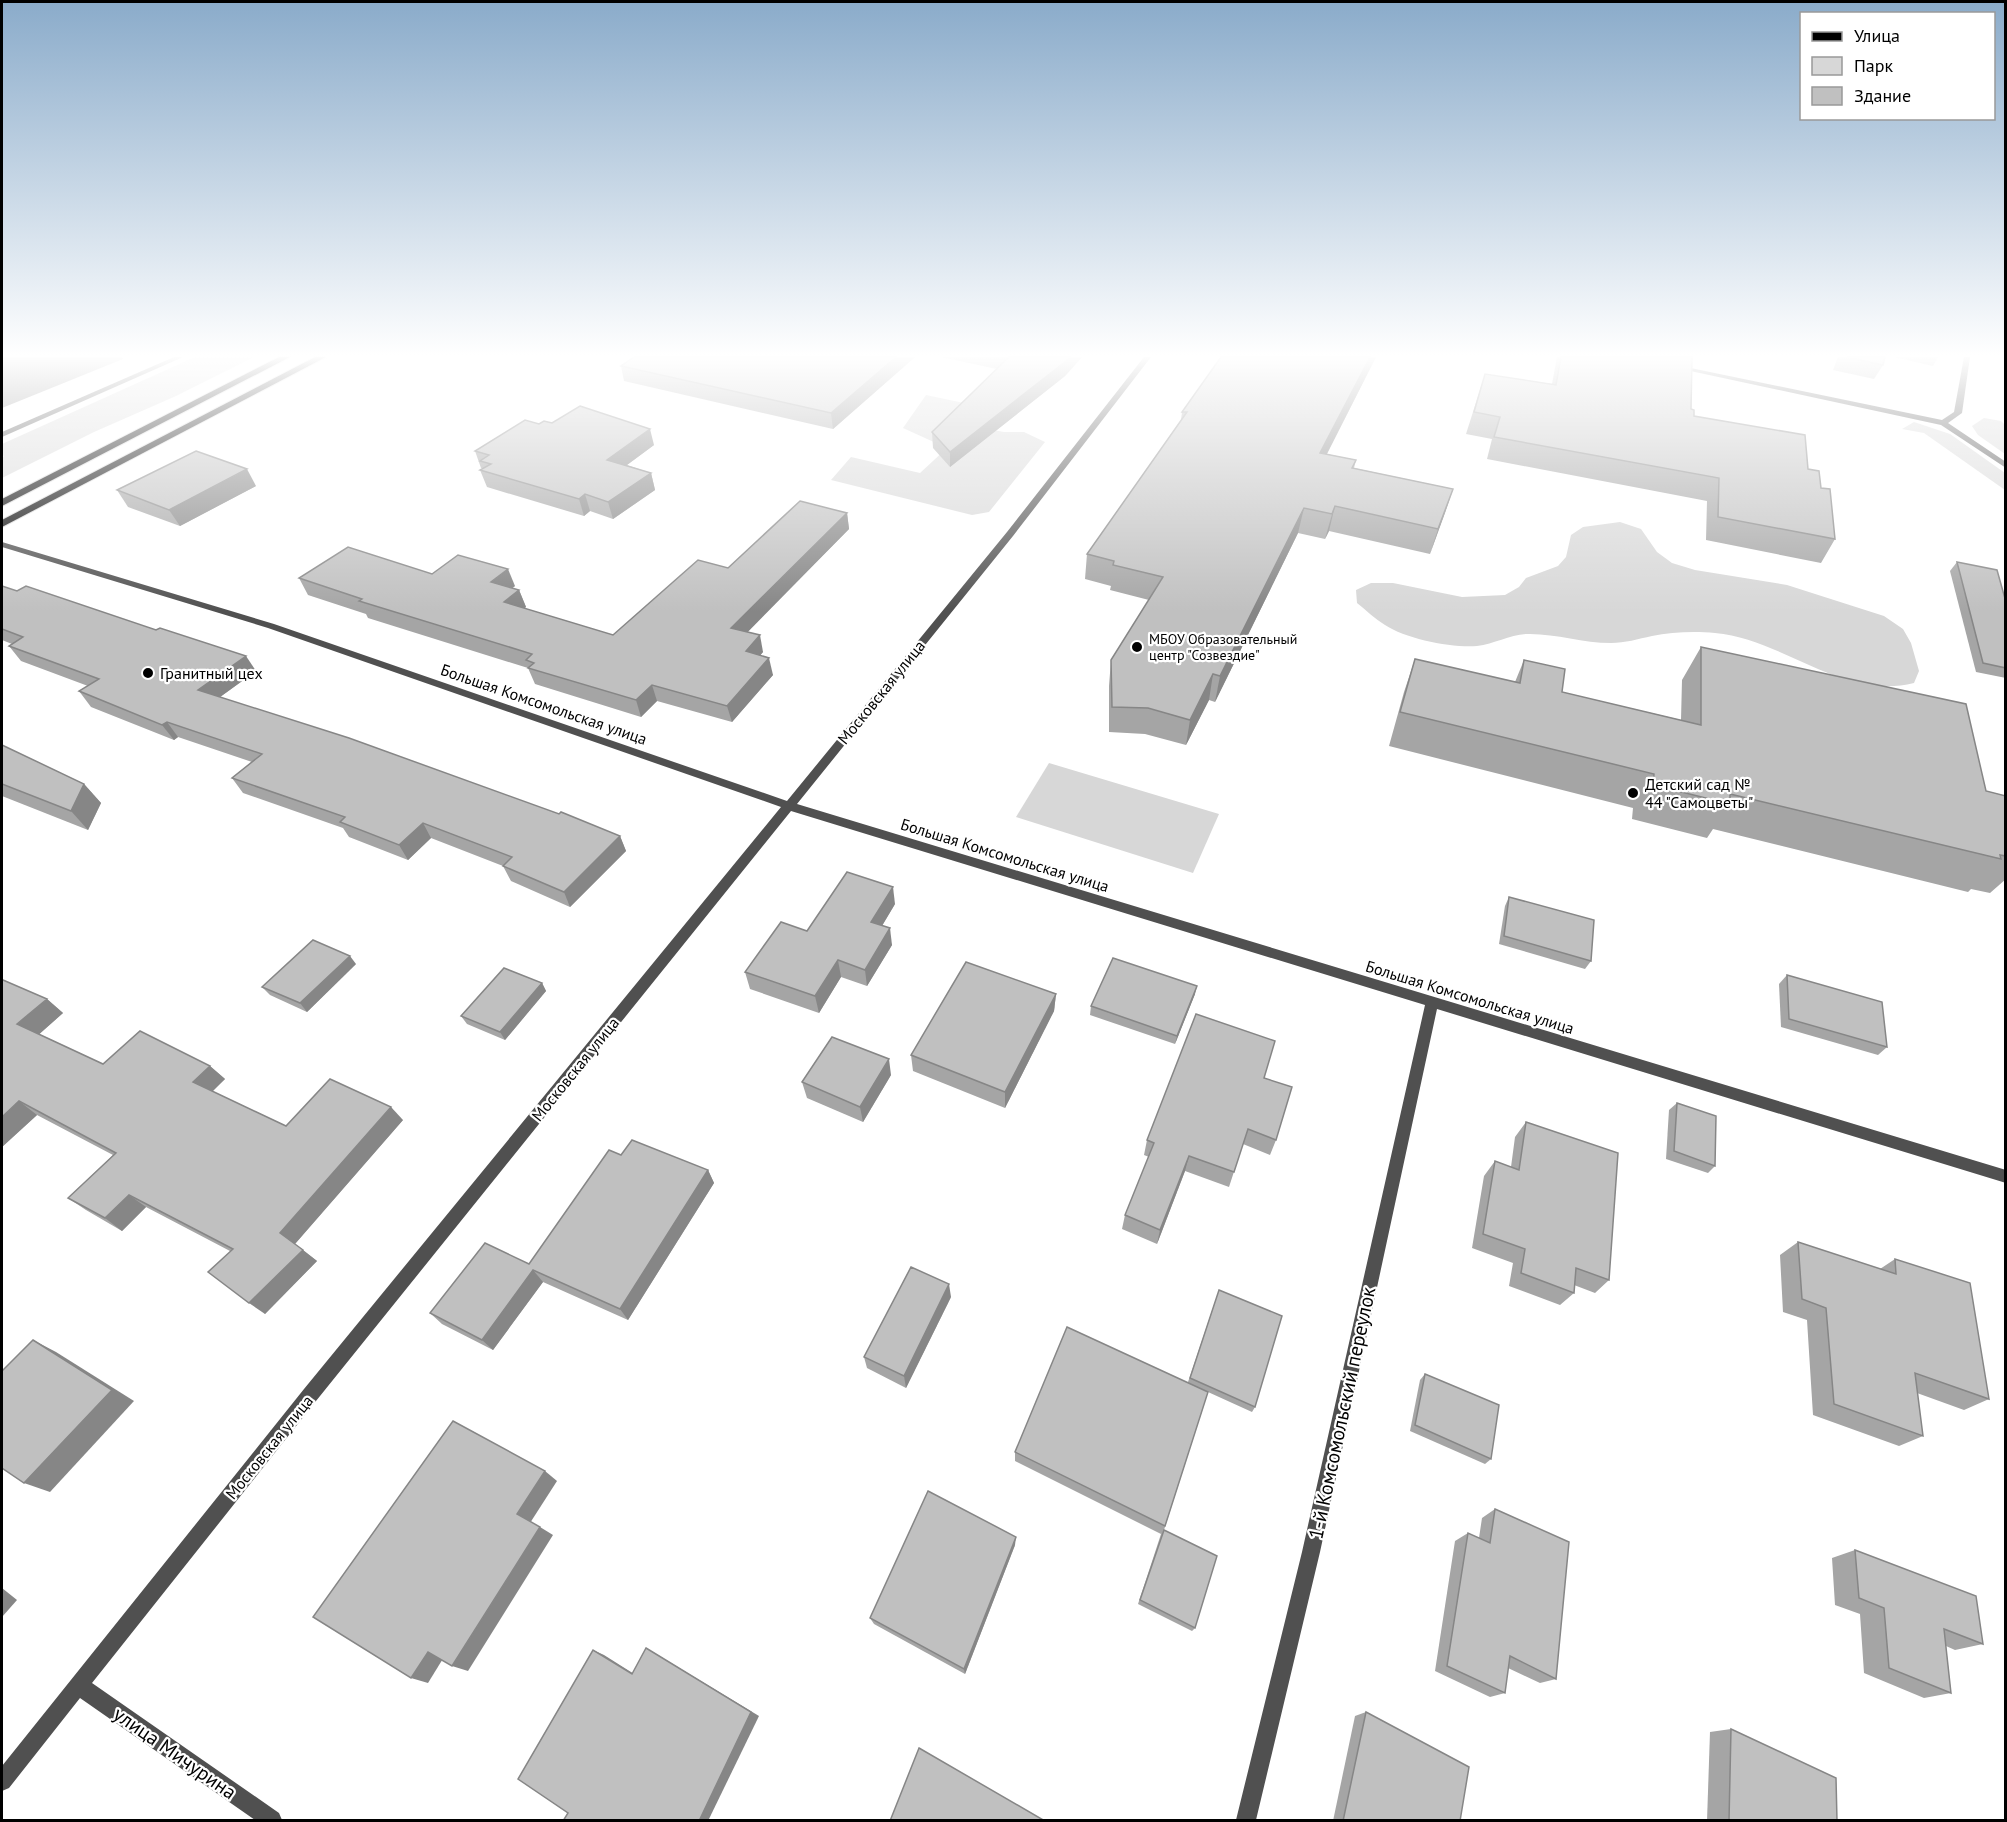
<svg xmlns="http://www.w3.org/2000/svg" width="2007" height="1822" font-family="'PT Sans',sans-serif">
<rect width="100%" height="100%" fill="#fff"/>
<!-- green -->
<g fill="#d7d7d7">
<path d="M195,357H254L176,396L94,432L2,478V458L4,456L2,455V444Z"/>
<path d="M926,395L992,409L993,430L1004,432H1024L1045,442L989,512L972,515L831,480L851,457L920,473L947,448L903,428Z"/>
<path d="M1984,418L2001,421L2005,425V454L1978,435L1972,426Z"/>
<path d="M1914,422L1950,434L2005,473V490L1924,433L1902,429Z"/>
<path d="M1620,522L1641,529L1657,552L1672,563L1695,570L1787,585L1884,616L1903,629L1911,643L1919,671L1914,683C1843,701 1784,639 1715,633C1695,631 1671,632 1652,636C1638,639 1625,643 1611,643C1582,643 1554,633 1526,634C1509,635 1494,644 1477,646C1452,648 1406,639 1385,625C1375,619 1366,610 1357,603L1356,590L1371,583H1393L1462,597L1505,595L1519,587L1526,578L1558,566L1566,557L1571,535L1583,527Z"/>
<path d="M1049,763L1219,814L1193,873L1016,817Z"/>
</g>
<g fill="none" stroke-linecap="round" stroke-linejoin="round">
<!-- primary casing -->
<g stroke="#dbdbdb" stroke-width="2">
<g id="primary">
<path d="M279,357H290L2,506V499Z"/>
<path d="M315,357H326L2,527V520Z"/>
</g>
</g>
<!-- street -->
<g fill="#505050" fill-rule="evenodd">
<path d="M174,357H183L2,437V432Z"/>
<path d="M1144,357H1151L1013,536L797,804L2006,1170V1183L1437,1009L1320,1552L1256,1820H1236L1302,1552L1425,1005L791,811L316,1401L92,1683L279,1813L282,1820H255L80,1698L9,1788L2,1791V1766L304,1389L781,807L268,628L2,547V542L274,624L787,801L1007,532Z"/>
<path d="M1964,357H1970L1962,413L1948,423L2006,462V468L1941,425L1672,367L1676,365L1942,420L1954,412Z"/>
</g>
<!-- primary -->
<use href="#primary" fill="#000" fill-rule="evenodd"/>
</g>
<!-- wall -->
<g fill="#a5a5a5">
<path d="M915,357L833,429L624,381L621,366Z"/>
<path d="M941,357H1082L1065,376L950,467L933,448L932,432L997,369Z"/>
<path d="M1376,357L1327,454L1356,460L1354,468L1453,489L1430,554L1329,531L1325,539L1298,533L1215,702L1209,700L1186,745L1145,734L1109,732V686L1111,660L1149,600L1110,590L1111,586L1085,579L1087,554L1181,420L1182,412Z"/>
<path d="M1557,357H1692L1691,409L1694,416L1808,469L1821,488L1835,539L1821,563L1706,540L1707,501L1487,459L1492,439L1466,434L1485,374L1552,384Z"/>
<path d="M1838,357H1885L1883,365L1874,379L1833,370Z"/>
<path d="M1894,357H1938L1933,366Z"/>
<path d="M654,445L627,465L651,473L655,490L613,519L590,511L584,516L487,487L480,470L483,468H481L475,451Z"/>
<path d="M256,486L180,526L128,507L117,490Z"/>
<path d="M847,513L849,529L747,632L763,652L760,655L773,675L732,722L657,701L641,717L535,684L528,668L368,618L366,614L308,595L299,578L432,574L515,586L512,588L519,590L526,607L524,608L613,635L728,568Z"/>
<path d="M1957,562L2006,602V678L1976,672L1950,571Z"/>
<path d="M2,586L256,671L220,697L620,836L626,851L570,907L511,881L503,866L431,838L408,860L349,837L343,828L243,793L232,778L252,762L178,737L174,740L91,707L79,691L88,686L21,661L9,646L12,644L2,640Z"/>
<path d="M1701,647L1986,791L2006,796V879L1990,893L1971,889L1968,892L1713,829L1707,838L1632,819L1633,808L1389,746L1404,692L1415,659L1515,682L1524,660L1562,692L1681,720L1682,680Z"/>
<path d="M2,745L84,784L101,803L88,830L2,796Z"/>
<path d="M1509,897L1591,961L1585,969L1499,944L1505,906Z"/>
<path d="M895,904L882,926L892,945L867,986L841,977L819,1013L750,989L745,972L807,931Z"/>
<path d="M356,964L307,1012L270,995L262,987Z"/>
<path d="M1787,975L1887,1047L1878,1055L1781,1027L1779,984Z"/>
<path d="M542,983L546,991L505,1040L467,1024L461,1016Z"/>
<path d="M1056,994L1054,1011L1005,1108L913,1071L911,1055Z"/>
<path d="M1195,994L1175,1044L1090,1015L1091,1006Z"/>
<path d="M47,999L63,1013L39,1034L103,1064L210,1066L225,1079L212,1091L286,1126L403,1120L295,1244L317,1261L265,1314L230,1251L146,1207L122,1231L86,1210L68,1198L113,1155L37,1115L2,1147Z"/>
<path d="M891,1075L863,1122L807,1098L802,1082Z"/>
<path d="M1264,1078L1276,1140L1270,1155L1243,1144L1229,1187L1185,1171L1157,1244L1122,1229L1125,1215L1149,1157L1144,1155L1147,1140Z"/>
<path d="M1677,1103L1715,1166L1708,1173L1666,1159L1669,1110Z"/>
<path d="M1526,1122L1609,1280L1595,1293L1574,1285V1293L1560,1305L1509,1286L1513,1263L1472,1248L1484,1176L1495,1161L1511,1167L1515,1137Z"/>
<path d="M621,1155L708,1170L714,1183L628,1320L543,1282L493,1350L442,1324L430,1313L529,1264Z"/>
<path d="M1798,1242L1880,1269L1895,1259L1989,1399L1964,1410L1917,1393L1923,1436L1899,1446L1813,1415L1807,1320L1783,1312L1780,1255Z"/>
<path d="M1217,1296L1255,1407L1252,1412L1208,1392L1164,1530L1195,1628L1192,1631L1138,1604L1161,1534L1015,1461V1452L1188,1382Z"/>
<path d="M951,1297L906,1388L867,1368L864,1357Z"/>
<path d="M1425,1374L1491,1459L1485,1464L1410,1431L1420,1380Z"/>
<path d="M1495,1509L1556,1679L1540,1683L1508,1668L1505,1693L1490,1697L1435,1671L1455,1541L1468,1533L1479,1538L1482,1518Z"/>
<path d="M1015,1545L965,1674L874,1624L870,1618Z"/>
<path d="M1855,1550L1983,1644L1955,1650L1946,1646L1951,1693L1924,1698L1864,1673L1860,1614L1835,1605L1832,1558Z"/>
<path d="M1366,1712L1460,1821H1333L1355,1716Z"/>
<path d="M1731,1729L1837,1821H1707L1710,1732Z"/>
</g>
<!-- shaded-wall -->
<g fill="#868686">
<path d="M2,357H122L123,359L2,408Z"/>
<path d="M896,357H915L833,429L831,413Z"/>
<path d="M1070,357H1082L1065,376L950,467V452Z"/>
<path d="M1370,357H1376L1315,477L1320,453Z"/>
<path d="M650,429L654,445L612,476L607,460Z"/>
<path d="M247,469L256,486L180,526L169,510Z"/>
<path d="M651,473L655,490L613,519L608,502Z"/>
<path d="M1453,489L1445,513L1430,554L1438,529Z"/>
<path d="M585,494L590,511L584,516L579,499Z"/>
<path d="M1335,506L1329,531L1325,539L1332,514Z"/>
<path d="M1304,508L1298,533L1215,702L1220,676Z"/>
<path d="M847,513L849,529L735,645L731,628Z"/>
<path d="M508,569L515,586L498,599L491,582Z"/>
<path d="M519,590L526,607L511,619L504,602Z"/>
<path d="M760,635L763,652L750,668L746,651Z"/>
<path d="M246,656L256,671L209,705L198,690Z"/>
<path d="M769,658L773,675L732,722L727,706Z"/>
<path d="M1213,674L1209,700L1186,745L1190,720Z"/>
<path d="M652,685L657,701L641,717L636,700Z"/>
<path d="M167,722L178,737L174,740L162,725Z"/>
<path d="M84,784L101,803L88,830L71,811Z"/>
<path d="M423,823L431,838L408,860L399,845Z"/>
<path d="M620,836L626,851L570,907L564,892Z"/>
<path d="M893,887L895,904L874,939L871,922Z"/>
<path d="M890,928L892,945L867,986L865,970Z"/>
<path d="M350,956L356,964L307,1012L300,1003Z"/>
<path d="M838,960L841,977L819,1013L815,996Z"/>
<path d="M542,983L546,991L505,1040L500,1032Z"/>
<path d="M1197,986L1195,994L1175,1044L1177,1036Z"/>
<path d="M1056,994L1054,1011L1005,1108V1092Z"/>
<path d="M47,999L63,1013L35,1038L17,1024Z"/>
<path d="M889,1059L891,1075L863,1122L860,1107Z"/>
<path d="M210,1066L225,1079L208,1096L193,1082Z"/>
<path d="M19,1101L37,1115L2,1147V1117Z"/>
<path d="M391,1107L403,1120L294,1245L280,1233Z"/>
<path d="M1189,1156L1185,1171L1157,1244L1160,1230Z"/>
<path d="M708,1170L714,1183L628,1320L620,1309Z"/>
<path d="M129,1195L146,1207L122,1231L105,1218Z"/>
<path d="M303,1250L317,1261L265,1314L249,1303Z"/>
<path d="M533,1270L543,1282L493,1350L482,1340Z"/>
<path d="M949,1284L951,1297L906,1388L904,1376Z"/>
<path d="M33,1340L56,1352L134,1401L50,1492L24,1483Z"/>
<path d="M545,1471L557,1481L530,1523L517,1514Z"/>
<path d="M540,1527L553,1535L468,1671L452,1666Z"/>
<path d="M1016,1537L1015,1545L965,1674L964,1669Z"/>
<path d="M2,1588L17,1600L2,1617Z"/>
<path d="M646,1648L759,1716L708,1821H699Z"/>
<path d="M593,1650L604,1655L642,1679L632,1674Z"/>
<path d="M428,1652L444,1657L428,1683L411,1678Z"/>
</g>
<!-- building -->
<g fill="#c0c0c0" stroke="#868686" stroke-width="1.5">
<path d="M634,357H896L831,413L621,366Z"/>
<path d="M1009,357H1070L1066,361L950,452L932,432Z"/>
<path d="M1221,357H1370L1320,453L1356,460L1352,468L1453,489L1438,529L1335,506L1332,514L1304,508L1220,676L1213,674L1190,720L1148,708L1112,707L1111,660L1163,577L1113,565L1114,561L1087,554L1187,412H1182Z"/>
<path d="M1561,357H1692L1691,409L1694,410V416L1805,435L1808,469L1819,471L1821,488L1830,489L1835,539L1718,517L1719,478L1494,437L1500,417L1474,412L1485,374L1556,385Z"/>
<path d="M1847,357H1885L1883,365Z"/>
<path d="M580,406L650,429L607,460L651,473L608,502L585,494L579,499L480,470L491,464L480,461L489,455L475,451L525,420L539,424L544,421L552,423Z"/>
<path d="M196,451L247,469L169,510L117,490Z"/>
<path d="M800,501L847,513L731,628L760,635L746,651L769,658L727,706L652,685L636,700L528,668L534,663L526,660L532,654L359,601L362,599L299,578L348,547L432,574L458,555L508,569L491,582L519,590L504,602L613,635L698,560L728,568Z"/>
<path d="M1957,562L1997,570L2006,602V668L1983,663Z"/>
<path d="M2,586L17,591L26,586L156,630L160,628L246,656L198,690L349,738L559,814L561,812L620,836L564,892L503,866L512,857L423,823L399,845L340,822L345,817L232,778L262,754L167,722L162,725L79,691L99,679L9,646L23,637L2,629Z"/>
<path d="M1701,647L1966,704L1986,791L2006,796V856L2000,855L2001,859L1730,794V804L1653,785L1654,774L1400,712L1415,659L1520,683L1524,660L1565,669L1562,692L1701,725Z"/>
<path d="M2,745L84,784L71,811L2,784Z"/>
<path d="M847,872L893,887L871,922L890,928L865,970L838,960L815,996L745,972L781,922L807,931Z"/>
<path d="M1509,897L1594,920L1591,961L1504,936Z"/>
<path d="M313,940L350,956L300,1003L262,987Z"/>
<path d="M1113,958L1197,986L1177,1036L1091,1006Z"/>
<path d="M966,962L1056,994L1005,1092L911,1055Z"/>
<path d="M504,968L542,983L500,1032L461,1016Z"/>
<path d="M1787,975L1882,1002L1887,1047L1789,1019Z"/>
<path d="M3,980L47,999L17,1024L103,1064L140,1031L210,1066L193,1082L286,1126L330,1079L391,1107L280,1233L303,1250L249,1303L208,1272L233,1249L129,1195L105,1218L68,1198L116,1153L19,1101L2,1117V981Z"/>
<path d="M1196,1014L1275,1041L1264,1078L1292,1087L1276,1140L1248,1129L1234,1172L1189,1156L1160,1230L1125,1215L1154,1143L1147,1140Z"/>
<path d="M832,1037L889,1059L860,1107L802,1082Z"/>
<path d="M1677,1103L1716,1116L1715,1166L1674,1151Z"/>
<path d="M1526,1122L1618,1153L1609,1280L1576,1268L1574,1293L1521,1273L1525,1249L1483,1234L1495,1161L1519,1170Z"/>
<path d="M632,1140L708,1170L620,1309L533,1270L482,1340L430,1313L485,1243L529,1264L609,1150L621,1155Z"/>
<path d="M1798,1242L1896,1274L1895,1259L1970,1283L1989,1399L1915,1373L1923,1436L1834,1404L1826,1308L1802,1299Z"/>
<path d="M911,1267L949,1284L904,1376L864,1357Z"/>
<path d="M1219,1290L1282,1316L1255,1407L1190,1378Z"/>
<path d="M1067,1327L1208,1392L1165,1526L1015,1452Z"/>
<path d="M33,1340L112,1390L24,1483L2,1468V1371Z"/>
<path d="M1425,1374L1499,1405L1491,1459L1415,1425Z"/>
<path d="M453,1421L545,1471L517,1514L540,1527L452,1666L428,1652L411,1678L313,1617Z"/>
<path d="M928,1491L1016,1537L964,1669L870,1618Z"/>
<path d="M1495,1509L1569,1542L1556,1679L1510,1656L1505,1693L1447,1666L1468,1533L1490,1543Z"/>
<path d="M1164,1530L1217,1556L1195,1628L1140,1600Z"/>
<path d="M1855,1550L1976,1596L1983,1644L1944,1629L1951,1693L1889,1668L1884,1608L1859,1598Z"/>
<path d="M646,1648L751,1712L699,1821H563L568,1813L518,1779L593,1650L632,1674Z"/>
<path d="M1366,1712L1469,1767L1460,1821H1343Z"/>
<path d="M1731,1729L1836,1778L1837,1821H1729Z"/>
<path d="M919,1748L1045,1821H890Z"/>
</g>
<!-- sky -->
<linearGradient id="sky" x2="0" y2="1"><stop stop-color="#8aabca"/><stop offset="0.58" stop-color="#fff"/><stop offset="1" stop-color="#fff" stop-opacity="0"/></linearGradient>
<rect width="2007" height="612" fill="url(#sky)"/>
<!-- markers -->
<g fill="#000" stroke="#fff" stroke-width="2">
<circle cx="1137" cy="647" r="6"/>
<circle cx="148" cy="673" r="6"/>
<circle cx="1633" cy="793" r="6"/>
</g>
<g text-anchor="middle" stroke-width="4.5" stroke-linejoin="round" paint-order="stroke">
<!-- far-poi labels -->
<g font-size="14" fill="#000" stroke="#fff" text-anchor="start">
<text x="1149" y="644">МБОУ Образовательный<tspan x="1149" dy="16">центр "Созвездие"</tspan></text>
</g>
<!-- poi labels -->
<g font-size="16" fill="#000" stroke="#fff" text-anchor="start">
<text x="160" y="679">Гранитный цех</text>
<text x="1645" y="790">Детский сад №<tspan x="1645" dy="18">44 "Самоцветы"</tspan></text>
</g>
<!-- street labels -->
<g font-size="16" fill="#000" stroke="#fff">
<text transform="translate(881 692) rotate(-51)" y="6">Московская улица</text>
<text transform="translate(544 704) rotate(19)" y="6">Большая Комсомольская улица</text>
<text transform="translate(1005 855) rotate(17)" y="6">Большая Комсомольская улица</text>
<text transform="translate(1470 997) rotate(17)" y="6">Большая Комсомольская улица</text>
<text transform="translate(575 1069) rotate(-51)" y="6">Московская улица</text>
<text transform="translate(269 1447) rotate(-51)" y="6">Московская улица</text>
</g>
<!-- near-street labels -->
<g font-size="20" fill="#000" stroke="#fff">
<text transform="translate(1342 1413) rotate(-78)" y="7">1-й Комсомольский переулок</text>
<text transform="translate(175 1753) rotate(35)" y="7">улица Мичурина</text>
</g>
</g>
<!-- border -->
<rect width="2007" height="1822" fill="none" stroke="#000000" stroke-width="6"/>
<!-- legend -->
<rect x="1800" y="12" width="195" height="108" fill="#ffffff" stroke="#999999" stroke-width="1.5"/>
<rect x="1812" y="32" width="30" height="9" fill="#000000" stroke="#999999" stroke-width="1.5"/>
<text x="1854" y="42" font-size="18" fill="#000000">Улица</text>
<rect x="1812" y="57" width="30" height="18" fill="#d7d7d7" stroke="#999999" stroke-width="1.5"/>
<text x="1854" y="72" font-size="18" fill="#000000">Парк</text>
<rect x="1812" y="87" width="30" height="18" fill="#c0c0c0" stroke="#999999" stroke-width="1.5"/>
<text x="1854" y="102" font-size="18" fill="#000000">Здание</text>
</svg>
